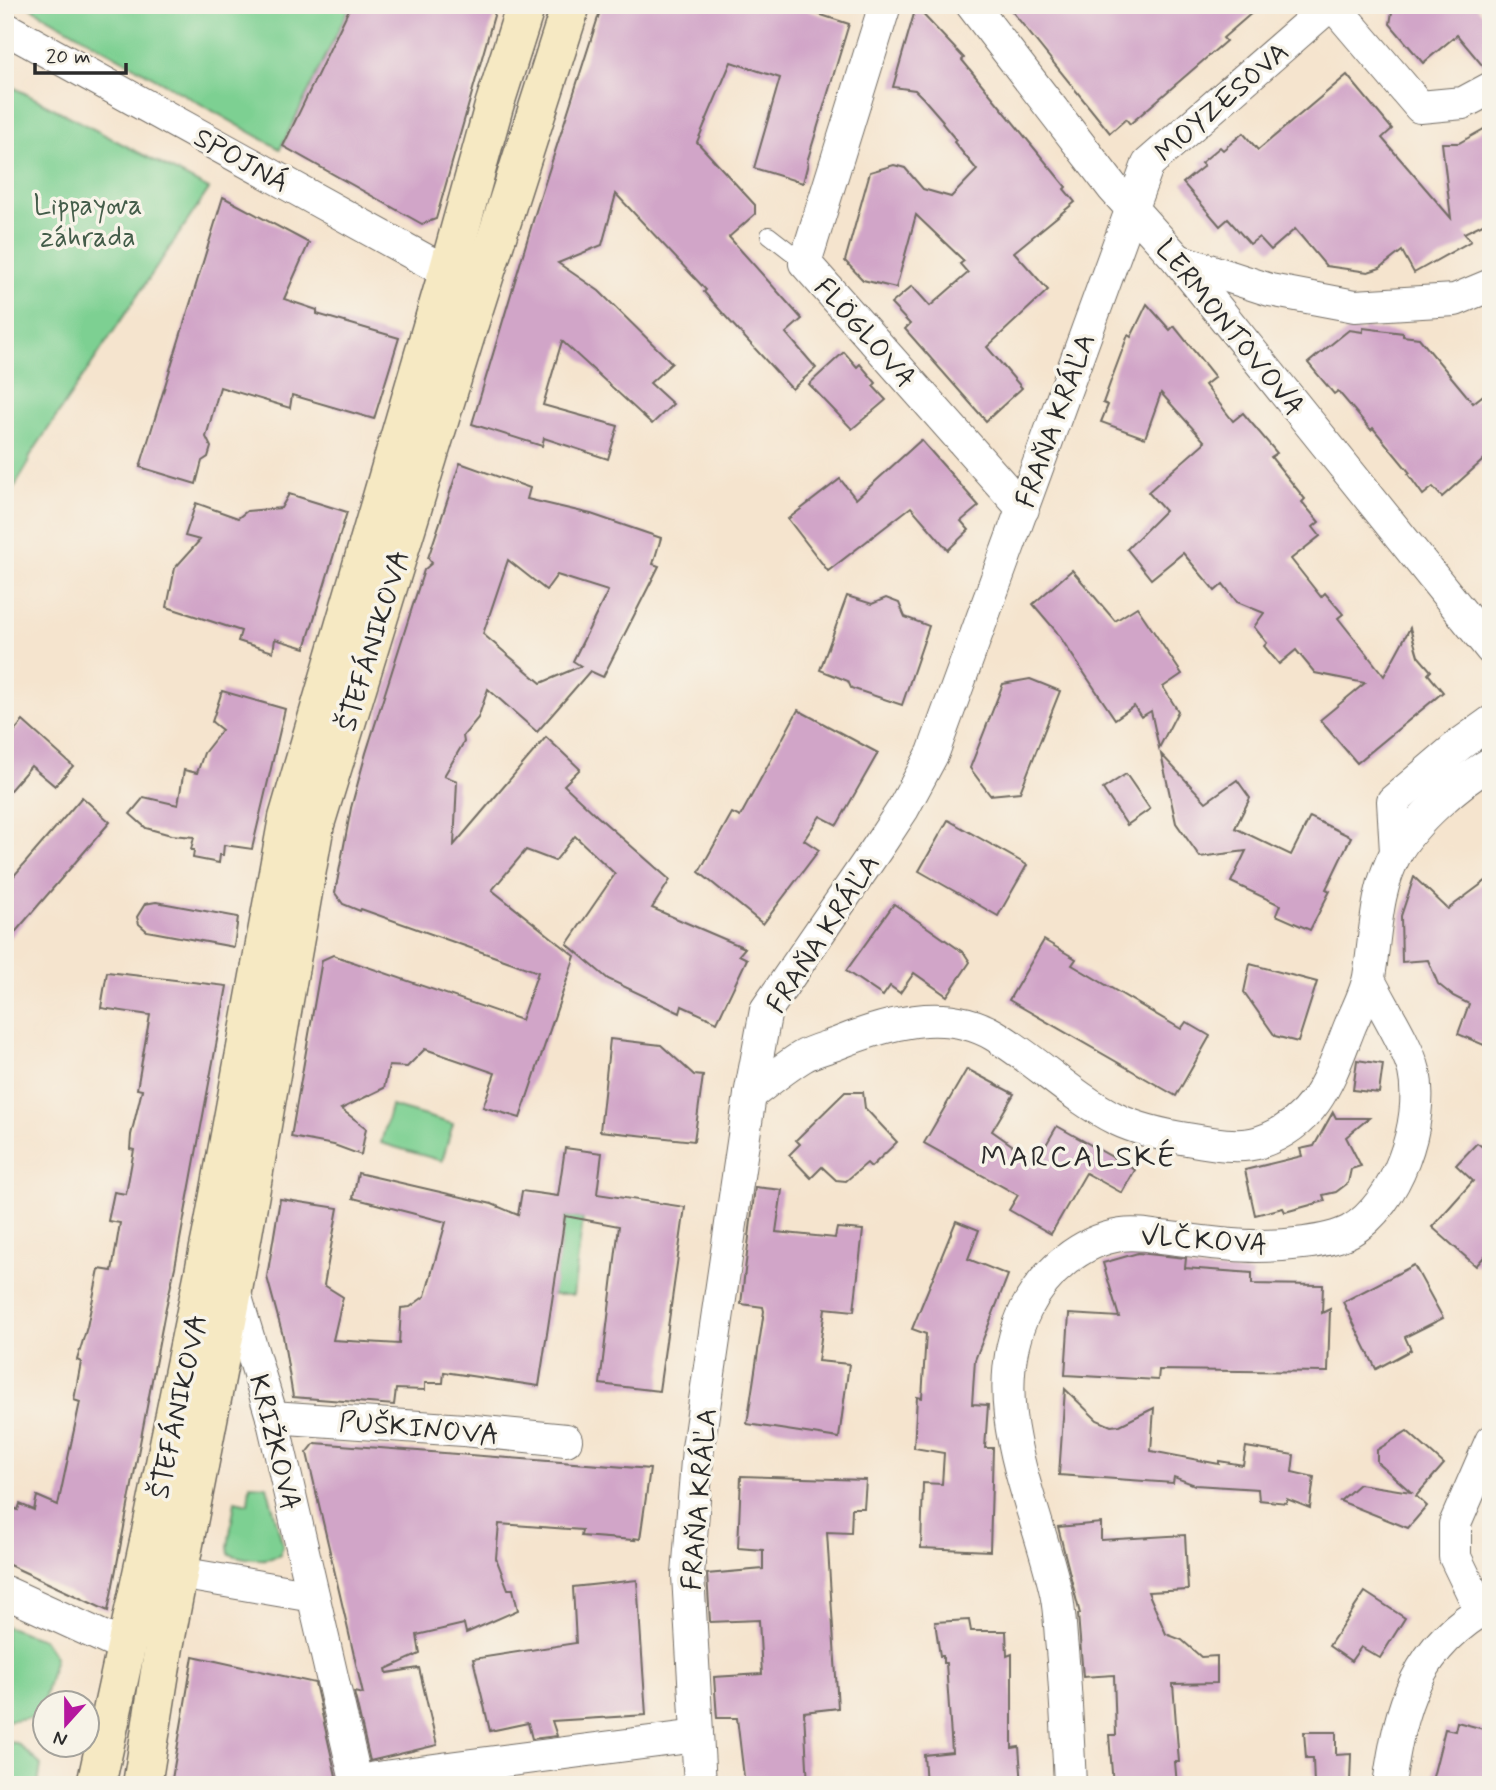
<svg xmlns="http://www.w3.org/2000/svg" width="1496" height="1790" font-family="Mynerve,sans-serif">
<rect width="100%" height="100%" fill="#f7f3e8"/>
<filter id="ink" filterUnits="userSpaceOnUse"><feTurbulence type="fractalNoise" baseFrequency=".0143" numOctaves="2"/><feDisplacementMap in="SourceGraphic" scale="14" xChannelSelector="R" yChannelSelector="G"/><feConvolveMatrix kernelMatrix="1 2 1 2 8 2 1 2 1" color-interpolation-filters="sRGB"/></filter>
<filter id="wash" filterUnits="userSpaceOnUse"><feTurbulence type="fractalNoise" baseFrequency=".00686" numOctaves="4" result="noise"/><feDisplacementMap in="SourceGraphic" scale="28" xChannelSelector="R" yChannelSelector="G"/><feGaussianBlur stdDeviation="1.57" result="paint"/><feColorMatrix in="noise" values="0 0 0 0 0 0 0 0 0 0 0 0 0 0 0 0 0 1.4 0 .05"/><feComposite in="paint" operator="in"/></filter>
<g filter="url(#wash)">
<rect width="100%" height="100%" fill="#f5e4ce"/>
<!-- green -->
<g fill="#7dd092" stroke="#547e5e" stroke-width="2">
<path d="M26,5H351L280,149Z"/>
<path d="M5,83L209,189L30,456L27,466L5,503Z"/>
<path d="M391,1106L453,1124L442,1161L381,1143Z"/>
<path d="M565,1216L583,1219L573,1295H552Z"/>
<path d="M250,1485L267,1486L283,1546L280,1555C264,1563 245,1559 229,1554L228,1547L235,1501L248,1504Z"/>
<path d="M5,1626L43,1639L55,1657L44,1701L33,1717L5,1721Z"/>
<path d="M5,1742L17,1743L41,1765L38,1785H5Z"/>
</g>
<g id="blocks">
<!-- building -->
<g fill="#d1a5c8" fill-rule="evenodd">
<path d="M351,5H497L436,219L422,224L283,146Z"/>
<path d="M602,5H800L809,11L849,24L807,162L808,163L803,183L754,168L780,78L731,62L697,142L755,205V214L729,237L802,319L786,333L816,368L792,389L727,318L704,292L706,290L616,194L602,245L558,263L599,291L672,363L650,383L673,404L652,424L562,341L543,405L618,426L608,459L544,438L542,446L472,424L535,214Z"/>
<path d="M1007,5H1261L1223,38L1226,41L1130,124L1126,119L1110,133Z"/>
<path d="M1400,5H1475L1491,24V70L1487,71L1457,35L1423,63L1390,24L1392,12Z"/>
<path d="M916,7L964,58L962,60L1066,187L1064,189L1075,202L1014,252L1048,290L987,347L1022,388L986,421L905,329L910,324L891,304L912,286L930,306L968,273L960,264L964,261L916,215L896,288L863,280L845,261L870,172L894,165L905,168L923,189L951,197L977,170L954,142L956,140L942,123L943,121L923,98L915,90L893,87Z"/>
<path d="M1347,75L1392,129L1382,138L1451,218L1442,143H1459L1491,125V220L1464,233L1471,241L1414,273L1402,251L1380,268L1368,272L1326,266L1295,229L1271,250L1259,237L1250,244L1228,219L1220,226L1183,183L1204,166L1201,163L1220,147L1223,150L1243,133L1258,150Z"/>
<path d="M223,197L309,243L284,299L317,310V314L399,338L374,419L292,395L290,408L220,387L206,437L211,447L208,457L202,461L196,484L140,467Z"/>
<path d="M1147,304L1170,330L1174,326L1215,377L1205,385L1233,421L1243,413L1277,453L1271,457L1305,499L1302,502L1319,522L1313,527L1320,536L1291,559L1321,597L1325,593L1343,614L1338,618L1384,676L1410,628L1418,656L1431,671L1428,674L1443,692L1357,763L1320,720L1365,683L1315,673L1296,650L1279,664L1264,646L1267,643L1254,627L1264,613L1237,602L1223,584L1215,591L1183,553L1151,579L1127,549L1165,511L1148,492L1205,442L1161,393L1145,438L1101,422L1108,405L1103,403L1113,375L1128,335L1131,337Z"/>
<path d="M1363,328L1403,333V336L1419,338L1473,403L1491,389V453L1442,497L1433,487L1423,495L1408,474L1410,473L1373,428L1371,430L1338,391L1334,394L1308,363L1349,330L1363,332Z"/>
<path d="M844,352L857,367L860,364L876,383L873,386L886,400L852,429L809,384Z"/>
<path d="M921,440L979,506L961,521L969,530L948,550L911,507L828,571L788,519L840,479L856,499Z"/>
<path d="M460,463L530,488L527,499L591,514L661,538L653,564L659,566L603,677L590,671L537,732L488,689L478,718L463,736L464,742L444,776L457,781L454,845L546,737L580,769L564,785L597,816L670,880L652,908L745,948L739,955L747,959L717,1022L682,1006L680,1013L608,979L567,944L615,874L575,836L555,861L526,850L492,890L575,956L520,1118L483,1107L495,1073L425,1049L407,1067L389,1066L384,1088L341,1109L366,1128L361,1155L334,1145L291,1137L322,960L333,955L521,1020L538,972L361,909L360,911L343,904L335,893L351,808L366,753L424,570L432,563L428,558ZM508,560L546,590L557,575L608,591L573,661L581,666L541,683L483,634Z"/>
<path d="M289,494L347,512L305,648L275,639L273,652L238,641L241,631L167,607L175,568L200,540L185,536L196,503L238,518L247,511L281,508Z"/>
<path d="M1072,570L1115,621L1137,607L1182,674L1163,687L1178,711L1159,748L1151,711L1141,717L1134,706L1115,719L1056,631L1033,604Z"/>
<path d="M847,596L872,604L886,598L899,603L905,617L929,626L902,705L851,688L848,681L820,670Z"/>
<path d="M1030,679L1060,691L1020,792L990,795L970,768L1003,684Z"/>
<path d="M222,691L285,709L252,849L224,845L223,855H220L219,863L193,858L194,850H191L194,837L171,835L146,828L130,814L144,797L178,805L184,770L197,773L204,753L222,730L212,722Z"/>
<path d="M798,710L878,753L837,825L820,816L804,840L819,850L763,924L699,872L732,813L740,817Z"/>
<path d="M23,721L73,766L55,786L31,766L5,796V742Z"/>
<path d="M1161,754L1206,802L1237,780L1250,798L1235,828L1291,855L1310,817L1351,837L1326,889L1330,891L1310,930L1276,915L1280,905L1231,882L1246,851L1200,857L1176,823Z"/>
<path d="M1126,774L1150,809L1127,825L1103,789Z"/>
<path d="M82,797L110,822L5,944V886Z"/>
<path d="M948,820L1027,865L998,916L919,871Z"/>
<path d="M1414,877L1448,909L1491,877V1048L1458,1034L1469,1004L1453,996L1438,984L1428,960L1402,962L1401,916Z"/>
<path d="M156,902L238,917L234,947L147,931L139,924L137,917L145,904Z"/>
<path d="M894,904L964,953L970,962L947,996L914,973L900,993L890,986L883,996L846,971Z"/>
<path d="M1044,940L1076,959L1072,965L1181,1029L1186,1022L1210,1036L1176,1096L1009,1000Z"/>
<path d="M1250,964L1317,982L1298,1042L1275,1036L1244,992Z"/>
<path d="M107,972L227,986L175,1267L165,1312L108,1611L5,1563V1504L18,1510L20,1504L34,1510L37,1496L58,1505L80,1402L74,1400L81,1362L77,1360L87,1327L99,1269L112,1271L120,1223L108,1221L114,1192L126,1194L134,1150L130,1149L131,1135L142,1090L137,1089L150,1015L101,1008Z"/>
<path d="M610,1039L661,1045L694,1075L703,1076L694,1141L600,1131Z"/>
<path d="M1357,1060L1383,1064L1379,1093L1353,1090Z"/>
<path d="M967,1069L1014,1094L992,1131L1036,1162L1057,1126L1135,1170L1122,1193L1086,1173L1051,1234L1009,1210L1018,1195L924,1143Z"/>
<path d="M845,1092H863L865,1108L897,1142L871,1167L867,1163L846,1181L836,1180L822,1167L811,1178L789,1155L800,1144L796,1140Z"/>
<path d="M1333,1112L1336,1118H1369L1346,1137L1361,1166L1351,1169L1348,1183L1336,1192L1323,1195L1325,1201L1285,1212L1283,1208L1255,1215L1245,1170L1302,1156L1300,1149L1314,1146Z"/>
<path d="M1477,1143L1491,1153V1249L1476,1266L1432,1227L1473,1181L1456,1165Z"/>
<path d="M565,1148L602,1153L597,1194L685,1207L659,1391L600,1384L619,1226L565,1216L539,1386L444,1372L443,1383H425V1390L396,1389L394,1405L293,1397L283,1336L267,1277L280,1199L338,1208L324,1285L343,1297L333,1340L399,1344L401,1308L410,1307L425,1296L446,1222L353,1198L358,1173L492,1204L518,1215L522,1191L558,1196Z"/>
<path d="M755,1187L782,1190L776,1232L835,1238L837,1228L863,1230L854,1311L825,1308L818,1361L849,1364L839,1438L747,1424L764,1311L763,1307L741,1304Z"/>
<path d="M956,1221L979,1230L968,1259L1008,1275L975,1360L972,1404L988,1405L985,1448H993L990,1551L921,1548L923,1483L942,1484L944,1453L914,1448L917,1397L922,1398L926,1334L912,1329Z"/>
<path d="M1138,1253L1186,1258L1185,1268L1252,1273V1284L1323,1285L1322,1313L1330,1309L1328,1372L1159,1370L1158,1380L1065,1375L1069,1314L1119,1317L1103,1263Z"/>
<path d="M1414,1265L1443,1318L1405,1337L1411,1350L1376,1369L1343,1302Z"/>
<path d="M1065,1389L1097,1420L1111,1426L1120,1425L1154,1408L1151,1451L1219,1464V1461L1243,1465L1246,1447L1294,1455L1292,1472L1314,1477L1310,1508L1287,1499L1286,1503L1259,1500L1258,1489L1195,1485L1174,1477L1173,1483L1059,1475Z"/>
<path d="M1407,1431L1444,1464L1416,1496L1427,1506L1408,1528L1340,1501L1359,1484L1411,1492L1377,1462V1450Z"/>
<path d="M315,1443L650,1469L640,1539L634,1538L635,1540L581,1536L582,1530L499,1524L496,1558L508,1589H513L518,1610L466,1633L464,1624L417,1635L420,1654L386,1669L387,1673L419,1668L437,1745L370,1761L354,1692L363,1694L307,1453Z"/>
<path d="M741,1476L866,1480L864,1508H852L851,1533L827,1532L838,1708L804,1712L808,1785H745L737,1718H717L714,1677L762,1674L759,1620L710,1622L707,1574L763,1569V1550L738,1548Z"/>
<path d="M1101,1523V1540L1185,1535L1188,1590L1148,1592L1166,1634L1182,1640L1201,1657L1217,1656V1683L1173,1684L1179,1762H1175L1177,1785H1113L1109,1735H1116L1114,1675L1083,1677L1078,1614H1080L1058,1527Z"/>
<path d="M637,1580L646,1715L552,1721L557,1736L532,1739L528,1723L490,1731L473,1659L576,1643L573,1587Z"/>
<path d="M1365,1592L1405,1618L1380,1658L1361,1647L1351,1661L1329,1646Z"/>
<path d="M969,1620L971,1631H1006L1007,1656L1012,1654V1748L1019,1747L1022,1785H926L924,1755L952,1752L946,1663H943V1656H940L935,1622Z"/>
<path d="M193,1656L315,1683L338,1785H171Z"/>
<path d="M1457,1722L1491,1731V1755L1484,1785H1431L1445,1729L1455,1731Z"/>
<path d="M1304,1732H1336V1755L1351,1754L1350,1782L1314,1785L1313,1758H1306Z"/>
</g>
</g>
</g>
<g filter="url(#ink)">
<use href="#blocks" fill-opacity="0" stroke="#726c64" stroke-width="2"/>
<g fill="none" stroke-linecap="round" stroke-linejoin="round">
<!-- lane casing -->
<g stroke="#726c64" stroke-width="18">
<path id="lane" d="M769,235L805,263"/>
</g>
<!-- street casing -->
<g stroke="#726c64" stroke-width="34">
<g id="street">
<path d="M885,5L805,263L1023,509"/>
<path d="M972,5L1113,188L1178,260L1491,649"/>
<path d="M1333,5L1420,107L1463,103L1491,88"/>
<path d="M5,28L434,265L468,281"/>
<path d="M1178,260L1270,290L1355,306L1455,300L1491,285"/>
<path d="M1396,852L1393,801L1459,745L1491,722"/>
<path d="M750,1095C767,1082 784,1068 802,1057C812,1051 825,1048 836,1044C885,1024 944,1006 994,1035C1036,1060 1072,1097 1116,1119C1139,1130 1162,1135 1187,1139C1209,1143 1239,1149 1260,1142C1318,1122 1330,1076 1350,1026C1357,1010 1366,993 1369,977C1376,935 1375,891 1396,853C1413,822 1460,781 1491,763"/>
<path d="M233,1287L272,1417L357,1785"/>
<path d="M272,1417L464,1430L566,1440"/>
<path d="M155,1580L179,1573L313,1596"/>
<path d="M5,1592L125,1647"/>
<path d="M1481,1611L1455,1557V1524L1491,1441"/>
<path d="M357,1783L376,1778L456,1767L697,1736"/>
<path d="M700,1785L688,1575L698,1448L750,1095L766,1010L878,847L903,809L933,753L1148,164L1330,5"/>
<path d="M1070,1785C1068,1739 1066,1695 1062,1649C1060,1631 1060,1611 1056,1593C1036,1502 980,1401 1026,1309C1045,1272 1080,1241 1121,1235C1134,1233 1147,1235 1160,1237C1192,1240 1224,1246 1256,1246C1281,1246 1328,1243 1350,1231C1397,1204 1425,1122 1414,1071C1408,1046 1381,1004 1369,980"/>
<path d="M1389,1785C1400,1706 1416,1646 1491,1605"/>
</g>
</g>
<!-- secondary casing -->
<g stroke="#726c64" stroke-width="41">
<g id="secondary">
<path d="M96,1785L150,1537L213,1228L288,818L448,272L494,106L526,5"/>
<path d="M142,1785L164,1647L233,1290L315,824L469,324L571,5"/>
</g>
</g>
<!-- lane -->
<use href="#lane" stroke="#fff" stroke-width="16"/>
<!-- street -->
<use href="#street" stroke="#fff" stroke-width="32"/>
<!-- secondary -->
<use href="#secondary" stroke="#f6e9c3" stroke-width="38"/>
</g>
</g>
<g text-anchor="middle" stroke-width="7" stroke-linejoin="round" paint-order="stroke">
<!-- street labels -->
<g font-size="28" fill="#2b2b2b" stroke="#f7f3e8">
<text transform="translate(1221 101) rotate(-41)" y="10">MOYZESOVA</text>
<text transform="translate(242 159) rotate(29)" y="10">SPOJNÁ</text>
<text transform="translate(1231 327) rotate(51)" y="10">LERMONTOVOVA</text>
<text transform="translate(866 332) rotate(48)" y="10">FLÖGLOVA</text>
<text transform="translate(1054 420) rotate(-70)" y="10">FRAŇA KRÁĽA</text>
<text transform="translate(372 640) rotate(-73)" y="10">ŠTEFÁNIKOVA</text>
<text transform="translate(822 933) rotate(-57)" y="10">FRAŇA KRÁĽA</text>
<text transform="translate(1204 1239) rotate(4)" y="10">VLČKOVA</text>
<text transform="translate(177 1406) rotate(-78)" y="10">ŠTEFÁNIKOVA</text>
<text transform="translate(419 1427) rotate(5)" y="10">PUŠKINOVA</text>
<text transform="translate(276 1442) rotate(76)" y="10">KRIŽKOVA</text>
<text transform="translate(698 1499) rotate(-85)" y="10">FRAŇA KRÁĽA</text>
</g>
<!-- park labels -->
<g font-size="28" fill="#445d4a" stroke="#f7f3e8">
<text x="88" y="214">Lippayova<tspan x="88" dy="32">záhrada</tspan></text>
</g>
<!-- neighbourhood labels -->
<g font-size="30" letter-spacing="2" fill="#2b2b2b" stroke="#f7f3e8">
<text x="1079" y="1166">MARCALSKÉ</text>
</g>
</g>
<!-- margin -->
<rect width="1496" height="1790" fill="none" stroke="#f7f3e8" stroke-width="28"/>
<!-- north arrow -->
<g transform="translate(66 1724) rotate(201)"><circle r="33" fill="#f7f3e8" stroke="#a5a39c" stroke-width="2"/>
<path d="M0-5L12 26L0 18L-12 26Z" fill="#b5179e"/>
<text y="-10" font-size="19" font-weight="bold" text-anchor="middle" fill="#2b2b2b">N</text>
</g>
<!-- scale -->
<path d="M35 63v10h91v-10" fill="none" stroke="#2b2b2b" stroke-width="3.5"/>
<text x="46" y="63" font-size="21" fill="#2b2b2b" stroke="#f7f3e8" stroke-width="5" paint-order="stroke">20 m</text>
</svg>
